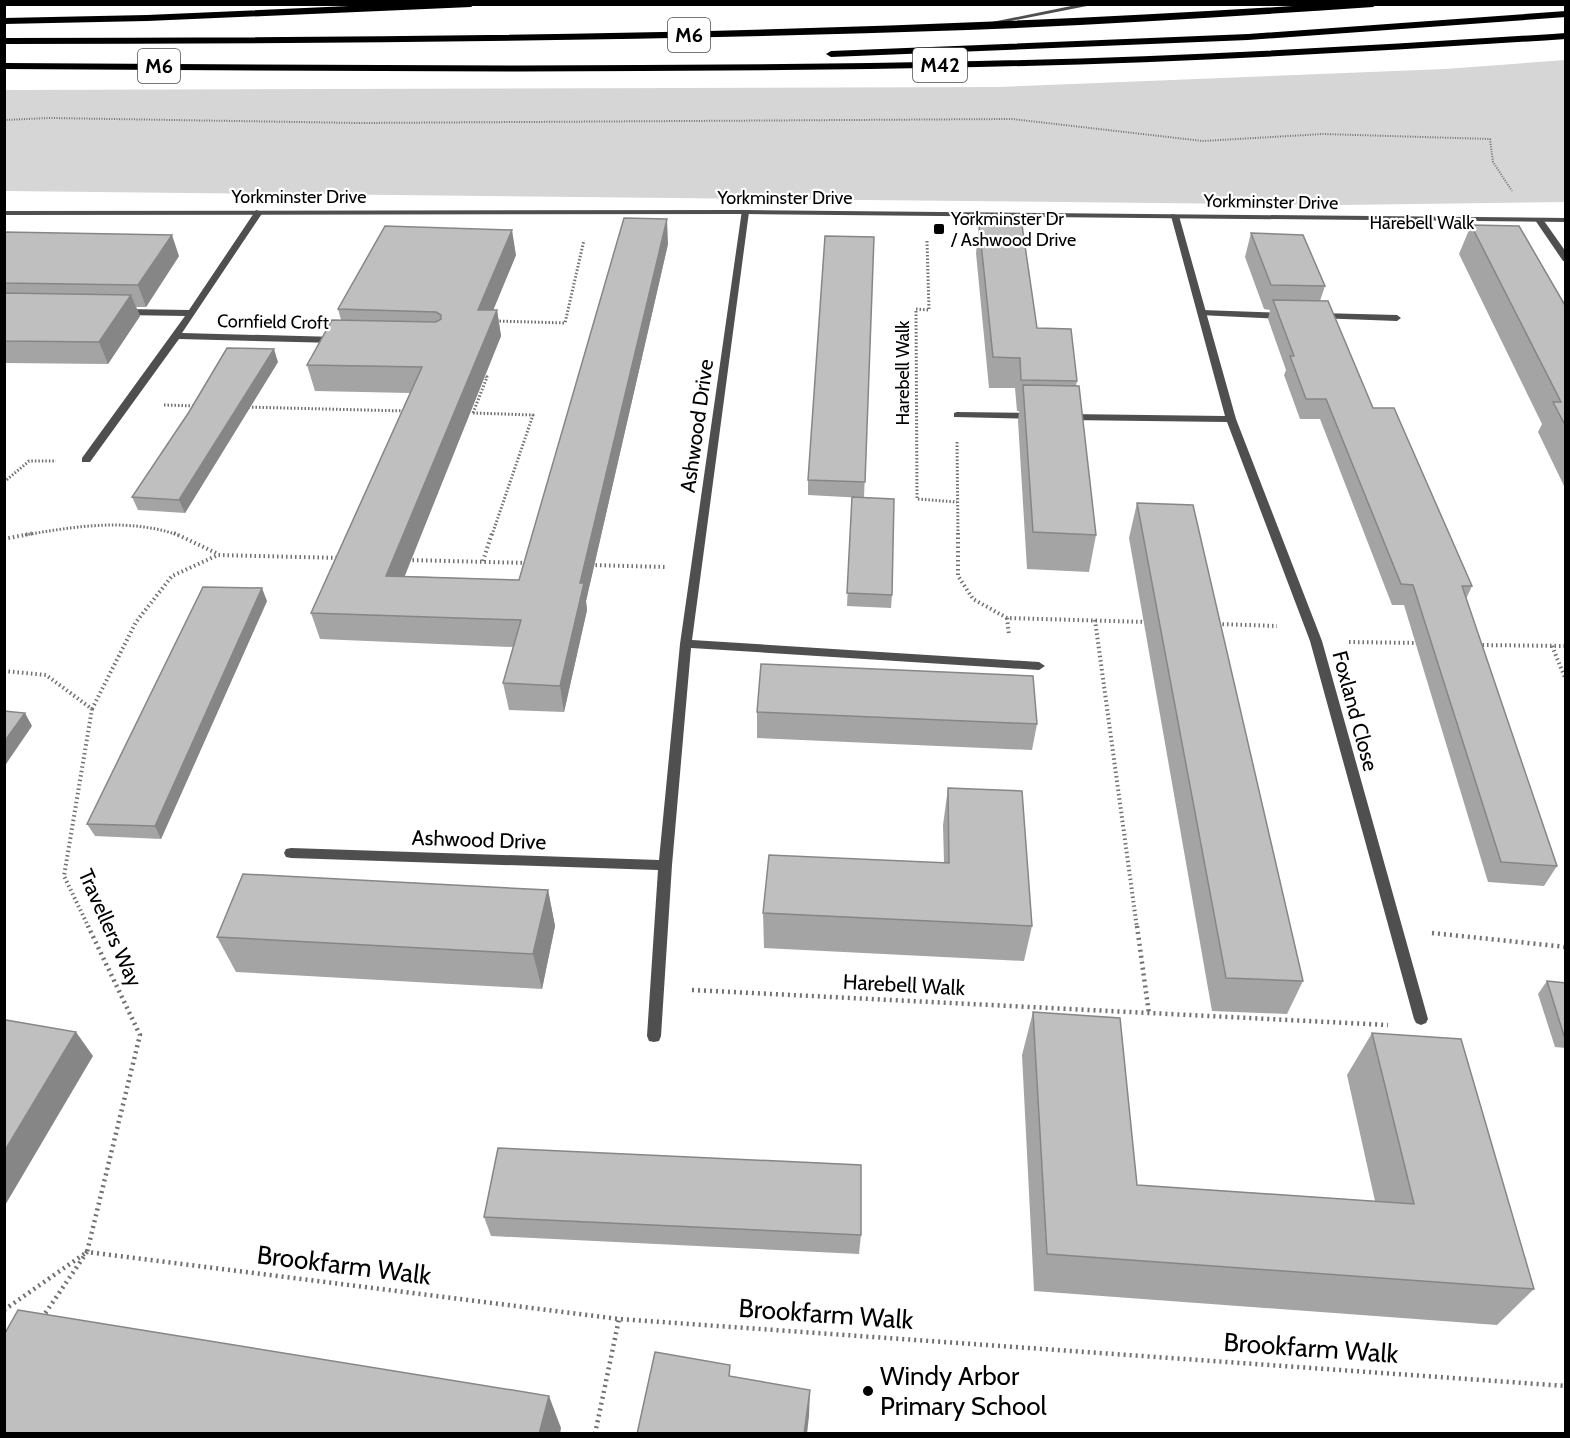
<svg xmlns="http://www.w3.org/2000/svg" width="1570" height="1438" font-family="Cabin,sans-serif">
<rect width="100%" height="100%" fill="#fff"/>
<!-- green -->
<path fill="#d6d6d6" d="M1565,60V202L1341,205L5,191V90L1000,87L1445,69Z"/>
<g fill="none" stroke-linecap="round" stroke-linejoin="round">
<!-- path-far3 -->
<path stroke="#717171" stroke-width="2" stroke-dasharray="1 1.5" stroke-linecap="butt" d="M4,120L50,118L359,123L1012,119L1203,141L1323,134L1490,139L1493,162L1512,191"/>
<!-- path-far2 -->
<g stroke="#717171" stroke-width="3" stroke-dasharray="1.5 2" stroke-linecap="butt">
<path d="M927,241L929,310L916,309L917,499L957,502"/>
<path d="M496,321L565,323L584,240"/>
<path d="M164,405L196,406"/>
<path d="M245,407L406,411"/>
<path d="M473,413L487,377L482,374"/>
<path d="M473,413L533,415L492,535"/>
<path d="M957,442L958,535"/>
<path d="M4,482L29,461H56"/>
<path d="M25,535C76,526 129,518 178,535"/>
</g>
<!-- path-far1 -->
<g stroke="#717171" stroke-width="4" stroke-dasharray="1.5 3" stroke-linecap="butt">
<path d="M174,533L218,554"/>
<path d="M958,533V576L973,599L1007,618L1148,622"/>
<path d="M4,539L34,533"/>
<path d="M408,560L527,563"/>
<path d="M483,561L492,533"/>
<path d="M591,565L665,567"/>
<path d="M1007,618L1009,635"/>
<path d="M1095,620L1137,928"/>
<path d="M1218,624L1277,626"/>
<path d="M1349,642L1420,643"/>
<path d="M1478,645L1566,646"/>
<path d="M1552,646L1566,680"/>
<path d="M4,671L46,675L92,709L64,876L89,928"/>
<path d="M92,709L136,622L172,576L218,555L341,558"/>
</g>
<!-- path -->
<g stroke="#717171" stroke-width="4.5" stroke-dasharray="2 4" stroke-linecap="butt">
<path d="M1137,926L1149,1014"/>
<path d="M1432,933L1566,947"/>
<path d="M692,990L1388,1025"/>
<path d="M4,1310L87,1252L140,1035L88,926"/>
<path d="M42,1318L87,1252L619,1319L1566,1386"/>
<path d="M595,1434L619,1319"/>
</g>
<!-- service -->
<g fill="#4f4f4f" fill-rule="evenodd">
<path d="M1081,4H1097L985,26L982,24Z"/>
<path d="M1202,310L1285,313L1289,316L1285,319L1199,315L1198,313Z"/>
<path d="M1320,313L1397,315L1401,318L1397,321L1317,318L1316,316Z"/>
</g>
<!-- minor -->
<g fill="#4f4f4f" fill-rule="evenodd">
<path d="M256,210L263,212L182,333L337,337L341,340L337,343L179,339L90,462H82V458L185,316L123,315L119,312L123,309L189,310Z"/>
<path d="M742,210L749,212L692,640L1039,662L1045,666L1039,670L691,648L672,865L661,1036L659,1041L654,1042L649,1041L647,1036L658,870L291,858L286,857L284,853L286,849L291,848L659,860L680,644Z"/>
<path d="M1172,214L1179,216L1236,419L1322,641L1428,1019L1426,1023L1421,1025L1416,1023L1414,1019L1310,641L1227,422L1067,420L1062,417L1067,414L1225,416L1171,216Z"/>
<path d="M1536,218H1542L1566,252V261H1563L1535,220Z"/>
<path d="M957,412L1035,413L1040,416L1035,419L954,417V413Z"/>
</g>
<!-- tertiary -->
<path fill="#4f4f4f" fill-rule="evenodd" d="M745,210L1566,218V222L745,214L4,215V211Z"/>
<!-- motorway -->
<g fill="#000" fill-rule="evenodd">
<path d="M394,4H475L471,7L147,21L4,24V18L147,15Z"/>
<path d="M1323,4H1377L1373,7C1238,16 1103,25 968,30C647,41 326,44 4,44V38C444,38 884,33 1323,4Z"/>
<path d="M1566,11V17L1248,40L831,57L826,54L831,51L1248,34Z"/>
<path d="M1566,33V39C1370,52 1174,63 978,67C653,74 329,71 4,69V63C329,65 653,68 978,61C1174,57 1370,46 1566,33Z"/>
</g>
</g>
<!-- wall -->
<g fill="#a4a4a4">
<path d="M979,224L1037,328L1077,381L1076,386L1096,535L1089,572L1027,569L1018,421L1019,411H1017L1015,388H989L976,253Z"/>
<path d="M1471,225L1566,307V490L1538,432L1542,424L1459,254Z"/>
<path d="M4,232L179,256L146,307H136L140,316L108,364L4,363Z"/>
<path d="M1251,233L1325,286L1320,301L1373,408L1472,586L1466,599L1557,866L1544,886L1488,882L1404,605H1392L1320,419H1300L1284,375L1286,370L1268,319L1270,310L1264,309L1245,257Z"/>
<path d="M874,237L864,498L808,495V480Z"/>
<path d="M668,244L586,601L587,610L564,712L509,710L503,683L513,647L320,639L311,613L410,393L315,391L307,365L341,320L338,309L516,255L493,310H497L501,336L404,576L519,580Z"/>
<path d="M278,362L185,513L138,510L132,497Z"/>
<path d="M852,497L892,595L891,608L847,606Z"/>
<path d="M1137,503L1303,981L1287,1014L1212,1011L1129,538Z"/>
<path d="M267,601L161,839L95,836L87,824Z"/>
<path d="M757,712L1037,724L1032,750L757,738Z"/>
<path d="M948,788L1032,926L1024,961L764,948L763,913L944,863L943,825Z"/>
<path d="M548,890L555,926L542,989L236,972L217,937Z"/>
<path d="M1547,981L1566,983V1048L1555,1047L1538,994Z"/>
<path d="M1033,1012L1137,1185L1375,1201L1347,1075L1372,1033L1534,1289L1497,1325L1034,1291L1022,1055Z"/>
<path d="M484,1217L861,1235L859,1254L491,1236Z"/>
</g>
<!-- shaded-wall -->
<g fill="#868686">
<path d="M667,219L668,244L586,601L587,610L564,712L560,686L580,583Z"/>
<path d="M512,230L516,255L483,335L478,310Z"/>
<path d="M172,235L179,256L146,307L138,285Z"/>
<path d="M131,295L140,316L108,364L99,342Z"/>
<path d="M497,310L501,336L394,603L386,576Z"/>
<path d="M274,349L278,362L185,513L179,500Z"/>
<path d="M262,588L267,601L161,839L155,826Z"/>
<path d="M25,713L32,726L4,767V742Z"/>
<path d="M548,890L555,926L542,989L533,954Z"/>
<path d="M76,1032L93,1056L4,1207V1152Z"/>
<path d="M810,1390L809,1416L807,1434H804Z"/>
<path d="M549,1396L561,1428L560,1434H539Z"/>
</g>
<!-- building -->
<g fill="#bfbfbf" stroke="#868686" stroke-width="1.5">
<path d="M624,218L667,219L580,583H584L560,686L503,683L521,620L311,613L422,367L307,365L332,320L436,322L441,319V315L436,312L338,309L385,226L512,230L478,310H497L386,576L519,580Z"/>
<path d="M979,224L1022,225L1037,328L1071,329L1077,381L1021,380L1020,358L993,357Z"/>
<path d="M1471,225L1519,226L1566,307V427L1553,402H1561Z"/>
<path d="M4,232L172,235L138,285L4,283Z"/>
<path d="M1251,233L1303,235L1325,286L1271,285Z"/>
<path d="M825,236L874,237L865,482L808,480Z"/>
<path d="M4,293L131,295L99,342L4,341Z"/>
<path d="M1273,300L1328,301L1373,408H1394L1472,586H1462L1557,866L1501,862L1413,585L1401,584L1326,399H1306L1290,356H1294Z"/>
<path d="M227,348L274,349L179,500L132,497L189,412Z"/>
<path d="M1023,385L1079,386L1096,535L1033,532Z"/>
<path d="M852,497L894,499L892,595L847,593Z"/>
<path d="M1137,503L1193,505L1303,981L1226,978Z"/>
<path d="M203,587L262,588L155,826L87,824Z"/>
<path d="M761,664L1033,676L1037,724L757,712Z"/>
<path d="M4,711L25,713L4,742Z"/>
<path d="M948,788L1022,791L1032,926L763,913L769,855L949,863Z"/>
<path d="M243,874L548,890L533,954L217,937Z"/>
<path d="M1547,981L1566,983V1036H1564Z"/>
<path d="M1033,1012L1120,1018L1137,1185L1414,1204L1372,1033L1461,1039L1534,1289L1047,1254Z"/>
<path d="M6,1020L76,1032L4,1152V1022Z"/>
<path d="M498,1148L861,1165V1235L484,1217Z"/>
<path d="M18,1310L549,1396L539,1434H4V1335Z"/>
<path d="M655,1352L730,1365L729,1376L810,1390L804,1434H637Z"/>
</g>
<!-- markers -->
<g fill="#000" stroke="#fff" stroke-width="2">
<rect x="933" y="223" width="12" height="12" rx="3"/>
<circle cx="868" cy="1391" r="6"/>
</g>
<g text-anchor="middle" stroke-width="4.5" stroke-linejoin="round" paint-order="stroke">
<!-- far-street labels -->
<g font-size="18" fill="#000" stroke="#fff">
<text x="299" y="203">Yorkminster Drive</text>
<text x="785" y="204">Yorkminster Drive</text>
<text transform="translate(1271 202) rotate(1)" y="6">Yorkminster Drive</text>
<text x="1422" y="229">Harebell Walk</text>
<text transform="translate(273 322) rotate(1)" y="6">Cornfield Croft</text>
<text transform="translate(903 373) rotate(-90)" y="6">Harebell Walk</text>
</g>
<!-- far-poi labels -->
<g font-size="18" fill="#000" stroke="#fff" text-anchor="start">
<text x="951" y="225">Yorkminster Dr<tspan x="951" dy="21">/ Ashwood Drive</tspan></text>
</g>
<!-- shield labels -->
<g fill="#fff" stroke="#4c4c4c" stroke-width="1.5">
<rect x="668" y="18" width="42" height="34" rx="4.5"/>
<rect x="913" y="48" width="54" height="34" rx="4.5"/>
<rect x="138" y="49" width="42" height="34" rx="4.5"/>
</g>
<g font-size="20" font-weight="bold" fill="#000">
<text x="689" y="42">M6</text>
<text x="940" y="72">M42</text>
<text x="159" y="73">M6</text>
</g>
<!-- street labels -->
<g font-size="21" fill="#000" stroke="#fff">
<text transform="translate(697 426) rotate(-82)" y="7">Ashwood Drive</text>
<text transform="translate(1355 711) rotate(75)" y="7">Foxland Close</text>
<text transform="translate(479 840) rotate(2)" y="7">Ashwood Drive</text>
<text transform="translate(110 928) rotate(66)" y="7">Travellers Way</text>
<text transform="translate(904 985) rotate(3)" y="7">Harebell Walk</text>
</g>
<!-- near-street labels -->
<g font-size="26" fill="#000" stroke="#fff">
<text transform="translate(344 1265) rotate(7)" y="9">Brookfarm Walk</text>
<text transform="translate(826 1314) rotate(4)" y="9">Brookfarm Walk</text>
<text transform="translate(1311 1348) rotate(4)" y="9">Brookfarm Walk</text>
</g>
<!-- near-poi labels -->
<g font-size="26" fill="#000" stroke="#fff" text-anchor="start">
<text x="880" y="1385">Windy Arbor<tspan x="880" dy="30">Primary School</tspan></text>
</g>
</g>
<!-- border -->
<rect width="1570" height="1438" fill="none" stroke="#000000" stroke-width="12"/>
</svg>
